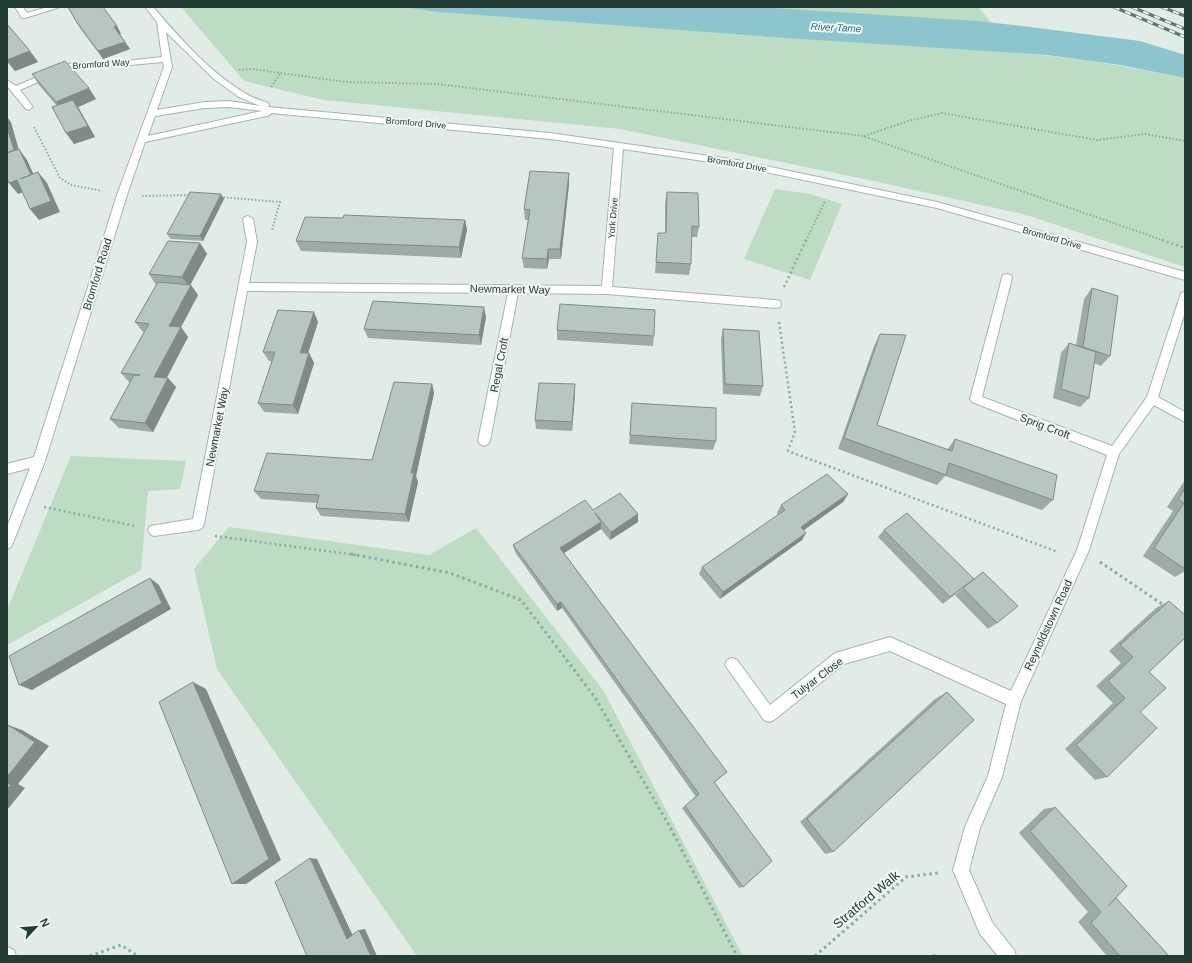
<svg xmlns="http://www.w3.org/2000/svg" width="1192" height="963" font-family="Helvetica,sans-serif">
<rect width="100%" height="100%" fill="#e2ece7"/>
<!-- green -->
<g fill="#bcdcc4">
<path d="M181,7H978L1017,53C1074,57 1129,67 1185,78V267L1023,214L874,181L620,129L324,100L244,81Z"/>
<path d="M775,189L811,194L842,204L810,280L744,259Z"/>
<path d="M71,456L186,461L180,489L148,491L141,570L7,645V610Z"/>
<path d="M229,527L429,555L476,528L603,690L743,956H417L217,669L194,569Z"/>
</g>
<!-- water -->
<path fill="#8dc5ce" d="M403,7H758L977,21L1022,26L1140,41L1185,55V78L1120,65L1047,55L786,38L439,12Z"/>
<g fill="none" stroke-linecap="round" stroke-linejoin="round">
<!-- minor casing -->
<g stroke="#a5b4ae" stroke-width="2">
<g id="minor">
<path d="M15,7H23L27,13L48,7H60L25,18H22Z"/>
<path d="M145,7H153C180,38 209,72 245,93C252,98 261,100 268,103L269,105L268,107L550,133L737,160L937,202L1185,272V280L937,208L737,166L623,149L612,287L776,300L780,301L781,304L780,307L776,308L607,294L518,293L490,441L488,444L484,446L480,444L478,441L508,293L247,291L204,524L202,528L198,530L154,536L150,534L148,530L150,526L193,519L247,242L243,219L245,217L248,216L253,219L257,242L249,283L602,286L614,148L550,139L271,113L270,115L267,116L145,142L127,195L45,461L13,543L11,547L7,549V527L30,468L7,474V464L34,457L117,195L164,67L163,62L108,67L81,66L70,68L20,90L33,107L29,110L26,109L7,86V80L16,86L68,64L81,62L108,63L162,57L157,22ZM166,32L214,79L239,97L260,106L229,101L205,102L157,110L172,67ZM229,107L262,111L148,136L155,116L205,108Z"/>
<path d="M1007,274L1011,275L1012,278L982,397L1112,446L1147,397L1180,296L1181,293L1185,292V312L1158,397L1185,412V422L1154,405L1119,454L1089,550L1021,701L1002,777L980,828L969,870L992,922L1014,950L1016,956H998L980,934L953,870L965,827L988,776L1006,704L890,651L844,664L774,720L769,722L764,720L725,665L727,660L732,658L737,660L770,705L835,653L890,637L1011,691L1077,550L1107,455L972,402L970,399L1002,278L1003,275Z"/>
<path d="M7,947L14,950L16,956H7Z"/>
</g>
</g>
<!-- path-far2 -->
<g stroke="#84aea0" stroke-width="2" stroke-dasharray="1.5 2" stroke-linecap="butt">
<path d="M239,70L252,69L346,82L437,84L863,136L1165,241"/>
<path d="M271,87L281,73"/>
<path d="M34,127L60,178L71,185L102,191"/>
<path d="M864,136L908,121L942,113L1097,140L1145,134L1185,141"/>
<path d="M142,196L191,195"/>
<path d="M220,197L280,202L272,230"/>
<path d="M806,241L825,201"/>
</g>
<!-- path-far1 -->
<g stroke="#84aea0" stroke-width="2.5" stroke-dasharray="2 3" stroke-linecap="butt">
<path d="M1162,240L1185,248"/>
<path d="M784,287L806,240"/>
<path d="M779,322L795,432L788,451L1058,552"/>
<path d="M44,507L135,526"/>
<path d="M215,536L356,555"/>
</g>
<!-- path -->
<g stroke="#84aea0" stroke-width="3" stroke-dasharray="2.5 3.5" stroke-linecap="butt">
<path d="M351,554L450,573L521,600L594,696L670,827L737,956"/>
<path d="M1100,562L1165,606"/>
<path d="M90,956L121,945L138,956"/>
<path d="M815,956L906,877L938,873"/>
</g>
<!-- minor -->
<use href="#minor" fill="#fff" fill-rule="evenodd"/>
<!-- rail casing -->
<g stroke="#5d7770" stroke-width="3">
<g id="rail">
<path d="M1114,7L1185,37"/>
<path d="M1132,7L1185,29"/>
<path d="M1162,7L1185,16"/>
</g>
</g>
<!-- rail -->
<use href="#rail" stroke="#f2f8f5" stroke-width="2" stroke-dasharray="6" stroke-linecap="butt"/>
</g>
<!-- wall -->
<g fill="#9eaaa5">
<path d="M68,7L117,26L121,34H120L130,49L103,59L80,28Z"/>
<path d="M7,24L30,51L38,62L15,71L7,62Z"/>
<path d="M32,74L96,99L78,107L95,137L74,144L57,106L39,85Z"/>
<path d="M569,173V184L561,259H549L547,269L524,268L522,258L528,220H525L524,209Z"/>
<path d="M667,192L699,227L697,237H691V264L689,275L655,273L658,233H665V203Z"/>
<path d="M221,194L224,199L203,241L171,239L167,234Z"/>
<path d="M343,218L465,220L467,230L461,258L301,251L296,241Z"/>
<path d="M200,243L207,254L190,285L198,295L181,327L188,337L167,378L176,387L153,432L119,428L110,419L130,383L121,373L144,332H143L135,322L156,285L149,274Z"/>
<path d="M1092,288L1110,356L1101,366L1094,363L1089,398L1080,407L1053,398L1061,353L1069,343L1076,345L1084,299Z"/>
<path d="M486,317L481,345L368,338L364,329Z"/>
<path d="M318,322L308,353H309L314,363L298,414L264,412L258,403L272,361H269L263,352Z"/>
<path d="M723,329L763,386L760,396L723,394L721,339Z"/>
<path d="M557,330L654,336L653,346L557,340Z"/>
<path d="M880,334L877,425L947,450L955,439L1053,500L1042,510L945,476L937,485L838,449L874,346Z"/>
<path d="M432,384L434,393L416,476L418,482L409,522L321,516L316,508L317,503L261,499L254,491L372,460Z"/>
<path d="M575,384V394L572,431L536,429L535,420Z"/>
<path d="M632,403L716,441L713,450L629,444Z"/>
<path d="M1185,480V571L1175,577L1143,556L1173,511L1167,507Z"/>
<path d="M848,494L843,502L804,530L802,540L720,599L699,574L702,567L778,515L777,513L781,505Z"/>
<path d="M593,510L638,514V522L610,540L601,529L564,553L727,772L714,783L743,887L739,888L682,808L696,797L562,608L557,611L515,552L513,545Z"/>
<path d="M884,530L974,579L943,604L878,537Z"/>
<path d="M983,572L997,623L988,629L955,595Z"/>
<path d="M1169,601L1149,672L1140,712L1107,777L1095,780L1065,749L1113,703L1096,686L1121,663L1109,651L1156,608Z"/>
<path d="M947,692L833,852L825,854L800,822L935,699Z"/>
<path d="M1055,807L1116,898L1169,956H1107L1078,922L1088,912L1019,833L1044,809Z"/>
<path d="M933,954L942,956H943H932Z"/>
</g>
<!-- shaded-wall -->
<g fill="#818b86">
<path d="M117,26L121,34L118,35L114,27Z"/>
<path d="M125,42L130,49L103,59L98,51Z"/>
<path d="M30,51L38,62L15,71L7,60Z"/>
<path d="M89,88L96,99L78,107L95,137L74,144L66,133L63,113L56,102Z"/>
<path d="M7,117L11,122L22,161L10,166L7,127Z"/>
<path d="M19,149L27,160L39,186L29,190Z"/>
<path d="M38,172L47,183L60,212L39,220L30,209Z"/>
<path d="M569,173V184L561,259L560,249Z"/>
<path d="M17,180L26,191L18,194L9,183Z"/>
<path d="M221,194L224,199L203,241L200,236Z"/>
<path d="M465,220L467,230L461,258L459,247Z"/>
<path d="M200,243L207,254L189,287L182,277Z"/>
<path d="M548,249L549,259L547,269V259Z"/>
<path d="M191,285L198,295L181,327L188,337L162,386L154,377L169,326Z"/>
<path d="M484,307L486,317L481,345L479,335Z"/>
<path d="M314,312L318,322L305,363L300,353Z"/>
<path d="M309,353L314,363L298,414L293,405Z"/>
<path d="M168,378L176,387L153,432L145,423Z"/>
<path d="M432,384L434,393L416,476L418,482L409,522L405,514L411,473Z"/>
<path d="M575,384V394L572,431V422Z"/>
<path d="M848,494L843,502L797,535L801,527Z"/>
<path d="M638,514V522L610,540L611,532Z"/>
<path d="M601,522V529L561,555L560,548Z"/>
<path d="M806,533L802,540L720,599L723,592Z"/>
<path d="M150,578L159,585L171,609L32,690L19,685Z"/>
<path d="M561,602L562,608L557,611V604Z"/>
<path d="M193,682L206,689L281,860L246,884H232Z"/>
<path d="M8,725L22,730L49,746L18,784L25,788L7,810V777Z"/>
<path d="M310,858L317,859L354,938L347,939Z"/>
<path d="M365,929L377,956H371L359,930Z"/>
</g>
<!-- building -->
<g fill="#b8c6c0" stroke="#818b86">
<path d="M68,7H103L117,26L114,27L125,42L98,51L76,21Z"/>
<path d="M7,24L30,51L7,60Z"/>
<path d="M65,61L89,88L56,102L32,74Z"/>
<path d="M73,100L88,126L66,133L52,107Z"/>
<path d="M7,127L14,150L7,153Z"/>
<path d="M19,149L31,175L20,179L38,172L51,201L30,209L17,180L9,183L7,179V153Z"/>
<path d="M530,171L569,173L560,249H548L547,259L522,258L530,210L524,209Z"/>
<path d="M190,192L221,194L200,236L167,234Z"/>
<path d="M667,192L698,193L699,227L692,226L691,264L656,262L658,233H666Z"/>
<path d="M344,215L465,220L459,247L296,241L305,217L343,218Z"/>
<path d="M168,241L200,243L182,277L149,274Z"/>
<path d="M158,282L191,285L169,326L181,327L154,377L168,378L145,423L110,419L134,375H140L121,373L149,324L135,322Z"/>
<path d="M1092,288L1118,296L1110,356L1083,347Z"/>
<path d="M373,301L484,307L479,335L364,329Z"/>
<path d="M560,304L655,310L654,336L557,330Z"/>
<path d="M278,310L314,312L300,353H309L293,405L258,403L275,352H263Z"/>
<path d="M723,329L759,331L763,386L725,384Z"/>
<path d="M880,334L906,335L877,425L952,451L955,439L1057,475L1053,500L949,463L946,475L844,438Z"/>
<path d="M1069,343L1096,352L1089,398L1061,389Z"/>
<path d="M394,382L432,384L411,473H414L405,514L316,508L319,495L254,491L267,453L372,460Z"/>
<path d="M539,383L575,384L572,422L535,420Z"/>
<path d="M632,403L716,408V441L630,435Z"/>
<path d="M827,474L848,494L801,527L806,533L723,592L702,567L785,510L781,505Z"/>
<path d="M1185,489V569L1154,548L1184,503L1178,499Z"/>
<path d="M620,493L638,514L611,532L595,513L601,522L560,548L727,772L714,782L772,861L743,887L685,806L699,794L561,602L557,604L513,545L585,500L593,510Z"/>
<path d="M907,513L974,579L950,597L884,530Z"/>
<path d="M983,572L1018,606L997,623L963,588Z"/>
<path d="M150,578L162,603L19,685L9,656Z"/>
<path d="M1169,601L1185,615V638L1149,672L1166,688L1140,712L1157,728L1107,777L1076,745L1125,698L1108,681L1133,657L1120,645Z"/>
<path d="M193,682L269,859L232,884L159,702Z"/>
<path d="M947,692L974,720L833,852L807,819Z"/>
<path d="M8,725L35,742L7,777V727Z"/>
<path d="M7,783L11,785L7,789Z"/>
<path d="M1055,807L1127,886L1108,906L1116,898L1169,956H1120L1091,923L1101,912L1030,831Z"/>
<path d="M310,858L347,939L359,930L371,956H307L275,882Z"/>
</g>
<g text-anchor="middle" stroke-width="4" stroke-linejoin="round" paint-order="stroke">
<!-- far-street labels -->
<g font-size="9" fill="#233c34" stroke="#f2f8f5">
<text transform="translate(101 64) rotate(-4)" y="3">Bromford Way</text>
<text transform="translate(416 123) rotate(5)" y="3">Bromford Drive</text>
<text transform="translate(737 164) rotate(10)" y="3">Bromford Drive</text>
<text transform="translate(613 218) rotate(-85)" y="3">York Drive</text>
<text transform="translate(1052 238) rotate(16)" y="3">Bromford Drive</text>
</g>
<!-- far-water labels -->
<g font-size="10" font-style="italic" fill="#206875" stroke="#f2f8f5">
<text transform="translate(836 27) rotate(3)" y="4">River Tame</text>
</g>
<!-- street labels -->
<g font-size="11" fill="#233c34" stroke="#f2f8f5">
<text transform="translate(97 274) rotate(-73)" y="4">Bromford Road</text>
<text transform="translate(510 289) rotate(1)" y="4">Newmarket Way</text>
<text transform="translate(499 365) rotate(-79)" y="4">Regal Croft</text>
<text transform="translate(1045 426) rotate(21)" y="4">Sprig Croft</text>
<text transform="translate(217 427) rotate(-79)" y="4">Newmarket Way</text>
<text transform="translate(1048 625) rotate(-65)" y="4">Reynoldstown Road</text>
<text transform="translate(817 678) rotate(-37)" y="4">Tulyar Close</text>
</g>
<!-- near-street labels -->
<g font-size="13" fill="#233c34" stroke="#f2f8f5">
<text transform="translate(866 899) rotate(-40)" y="5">Stratford Walk</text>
</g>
</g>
<!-- border -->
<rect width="1192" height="963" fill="none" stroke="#233c34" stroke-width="16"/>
<!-- north arrow -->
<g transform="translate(36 927) rotate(64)" stroke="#f2f8f5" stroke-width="3" paint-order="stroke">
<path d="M0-3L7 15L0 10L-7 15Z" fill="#233c34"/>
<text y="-6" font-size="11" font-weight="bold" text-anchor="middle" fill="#233c34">N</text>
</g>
</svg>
